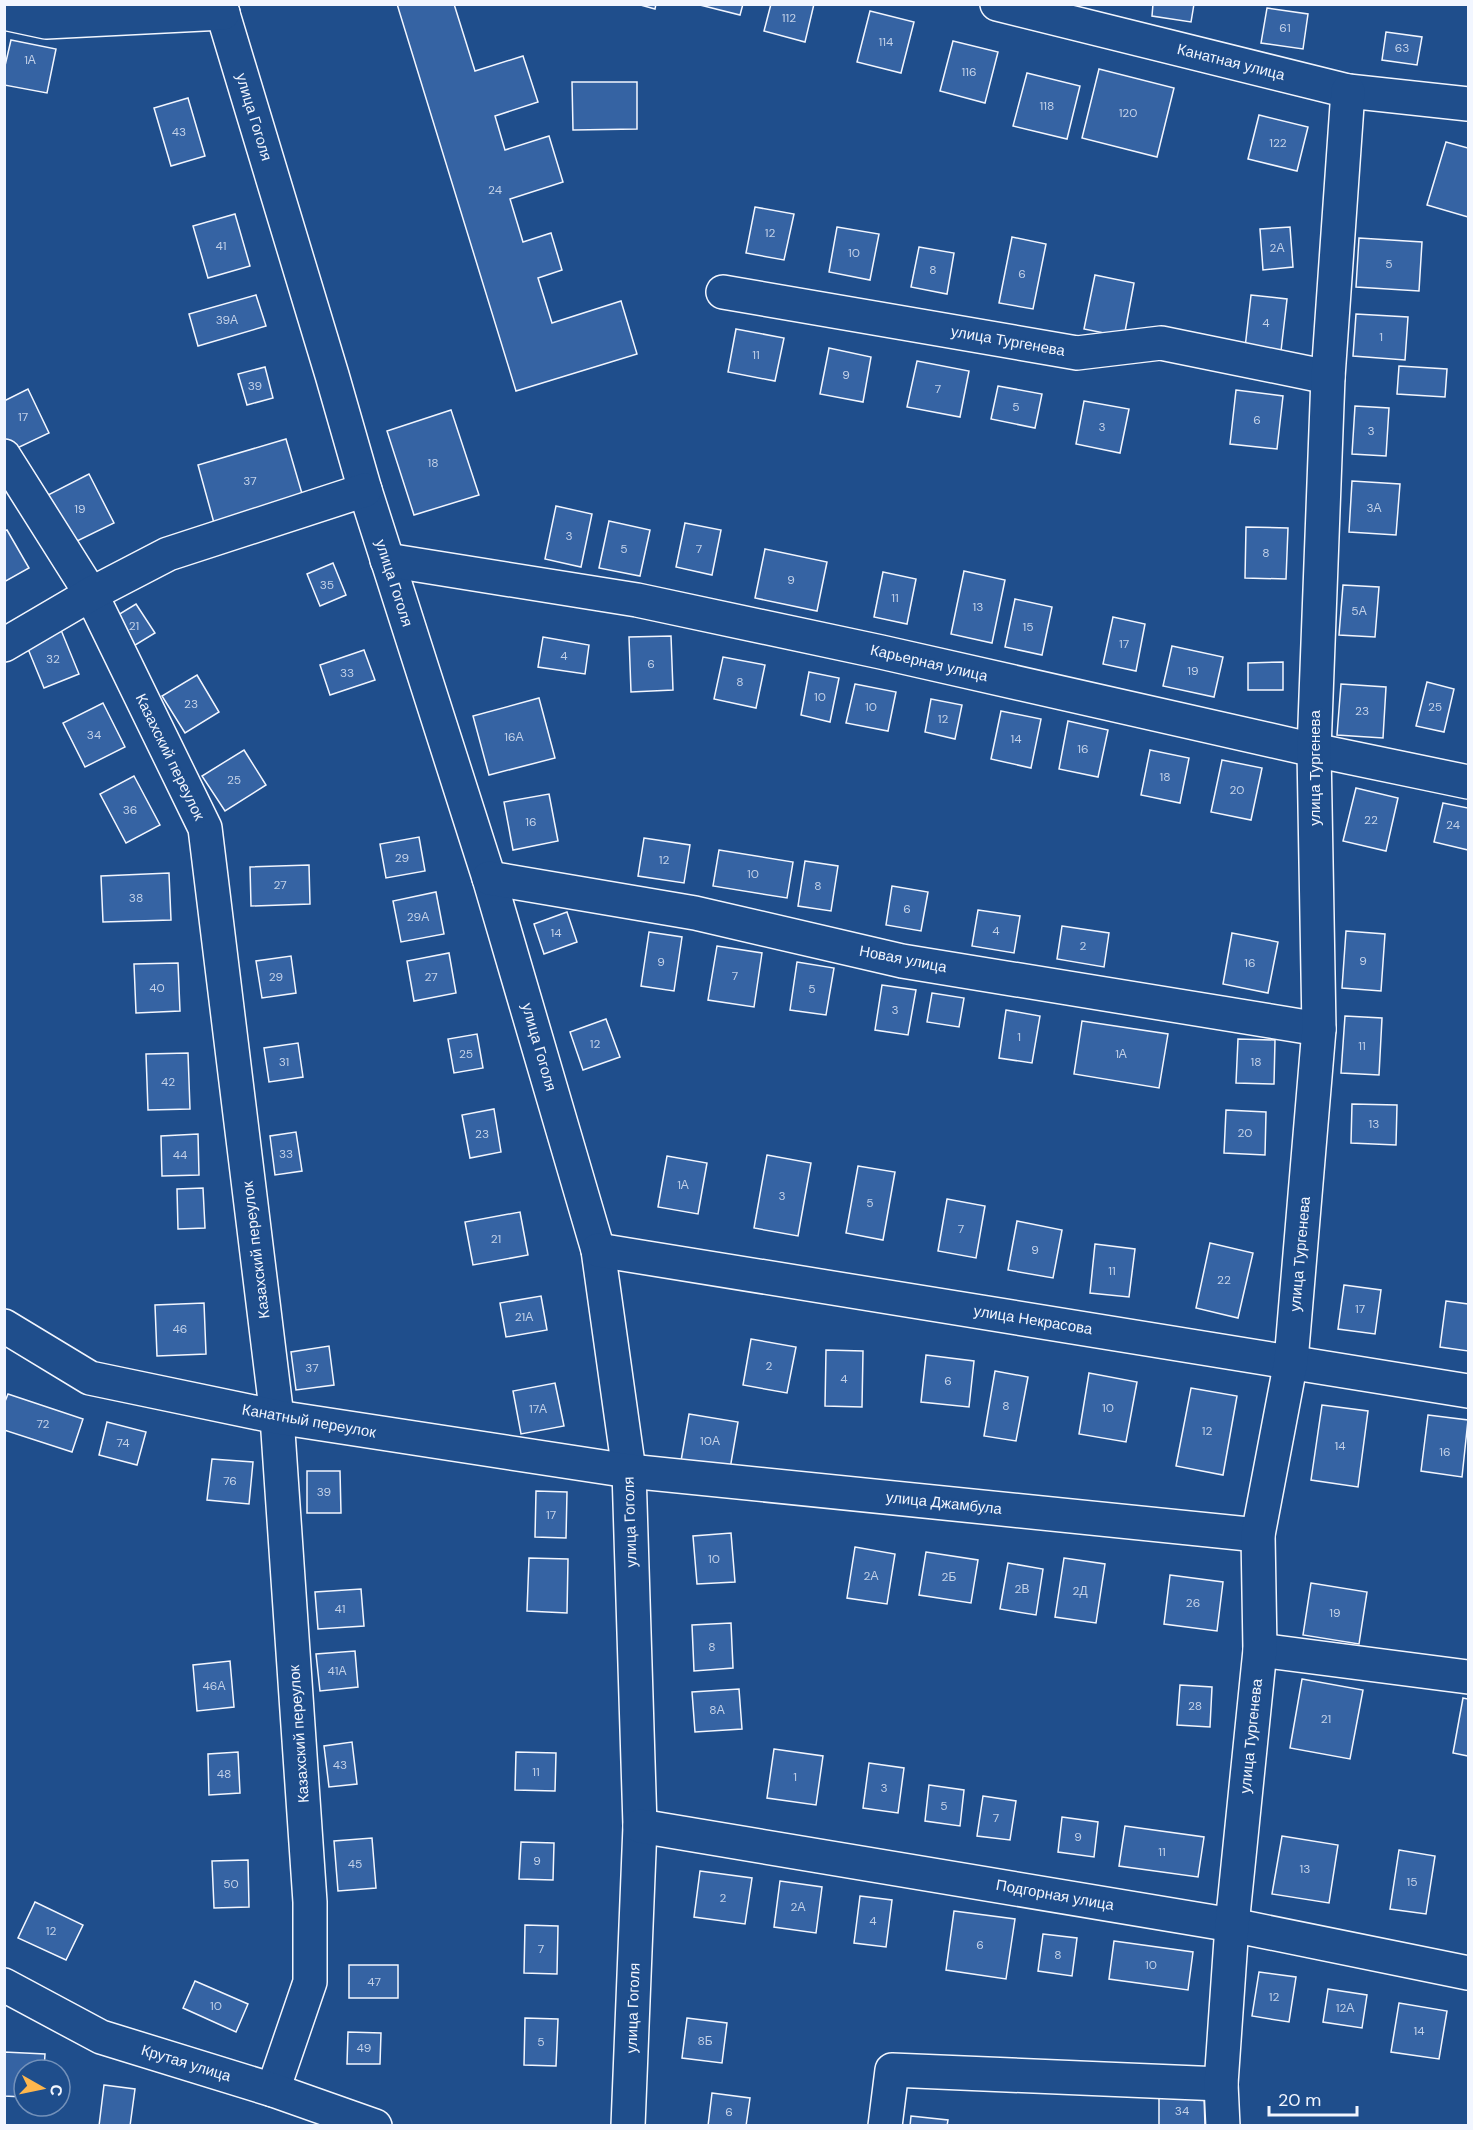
<svg xmlns="http://www.w3.org/2000/svg" width="1473" height="2130" font-family="'DM Sans',sans-serif">
<rect width="100%" height="100%" fill="#1f4e8c"/>
<!-- building -->
<g fill="#3563a3" stroke="#f2f6ff" stroke-width="1.5">
<path d="M397,4H454L475,71L523,56L538,102L495,116L505,150L549,136L563,182L510,199L523,242L551,233L562,270L538,278L552,323L621,301L637,354L516,391Z"/>
<path d="M637,4H656L655,9Z"/>
<path d="M696,4H743L740,15Z"/>
<path d="M771,4H814L805,42L764,31Z"/>
<path d="M1153,4H1194L1191,22L1152,16Z"/>
<path d="M1267,8L1308,14L1303,49L1261,43Z"/>
<path d="M870,11L914,22L901,73L857,62Z"/>
<path d="M1386,32L1422,37L1417,65L1382,60Z"/>
<path d="M11,40L56,49L47,93L4,85V70Z"/>
<path d="M953,41L998,52L985,103L940,91Z"/>
<path d="M1099,69L1174,88L1157,157L1082,138Z"/>
<path d="M1027,73L1080,86L1067,139L1013,126Z"/>
<path d="M572,82H637V129L573,130Z"/>
<path d="M188,98L205,156L171,166L154,108Z"/>
<path d="M1259,115L1308,127L1297,171L1248,159Z"/>
<path d="M1446,142L1468,148V217L1427,205Z"/>
<path d="M755,207L794,214L784,260L746,253Z"/>
<path d="M235,214L250,266L208,278L193,226Z"/>
<path d="M837,227L879,234L870,280L829,272Z"/>
<path d="M1290,227L1293,267L1263,270L1260,229Z"/>
<path d="M1012,237L1046,244L1033,309L999,303Z"/>
<path d="M1359,238L1422,242L1419,291L1356,287Z"/>
<path d="M919,247L954,253L947,294L911,287Z"/>
<path d="M1095,275L1134,283L1124,337L1084,329Z"/>
<path d="M256,295L266,326L198,346L189,314Z"/>
<path d="M1251,295L1287,299L1281,351L1245,348Z"/>
<path d="M1356,314L1408,317L1405,360L1353,356Z"/>
<path d="M736,329L784,338L775,381L728,372Z"/>
<path d="M829,348L871,357L863,402L820,394Z"/>
<path d="M917,361L969,371L960,417L907,407Z"/>
<path d="M1399,366L1447,369L1445,397L1397,394Z"/>
<path d="M265,367L273,398L247,405L238,374Z"/>
<path d="M998,386L1042,394L1035,428L991,419Z"/>
<path d="M28,389L49,433L11,451L4,438V401Z"/>
<path d="M1236,390L1283,396L1277,449L1230,444Z"/>
<path d="M1084,401L1129,409L1120,453L1076,444Z"/>
<path d="M1355,406L1389,408L1386,456L1352,454Z"/>
<path d="M451,410L479,495L414,515L387,431Z"/>
<path d="M286,439L303,497L214,523L198,465Z"/>
<path d="M89,474L114,523L71,544L46,496Z"/>
<path d="M1352,481L1400,484L1396,535L1349,532Z"/>
<path d="M556,506L592,514L581,567L545,559Z"/>
<path d="M609,521L650,530L640,576L599,568Z"/>
<path d="M685,523L721,530L712,575L676,567Z"/>
<path d="M1246,527L1288,528L1286,579L1245,578Z"/>
<path d="M7,530L29,568L4,582V531Z"/>
<path d="M765,549L827,562L817,611L755,598Z"/>
<path d="M333,563L346,595L320,606L307,574Z"/>
<path d="M964,571L1005,580L992,643L951,634Z"/>
<path d="M883,572L916,579L907,624L874,617Z"/>
<path d="M1343,585L1379,587L1375,637L1339,635Z"/>
<path d="M1015,599L1052,607L1042,655L1005,647Z"/>
<path d="M136,604L155,633L132,647L113,618Z"/>
<path d="M1113,617L1145,624L1136,671L1103,664Z"/>
<path d="M61,630L79,674L44,688L26,644Z"/>
<path d="M671,636L673,690L631,692L629,637Z"/>
<path d="M543,637L589,645L585,674L538,667Z"/>
<path d="M1172,646L1223,657L1214,697L1163,686Z"/>
<path d="M364,650L375,680L330,695L320,665Z"/>
<path d="M723,657L765,665L756,708L714,699Z"/>
<path d="M1283,662V690H1248V663Z"/>
<path d="M809,672L839,678L830,722L801,715Z"/>
<path d="M197,675L219,712L185,733L162,696Z"/>
<path d="M1427,682L1454,689L1444,732L1416,726Z"/>
<path d="M855,684L896,692L888,731L846,723Z"/>
<path d="M1341,684L1386,687L1383,738L1337,735Z"/>
<path d="M539,698L555,758L489,775L473,716Z"/>
<path d="M931,699L962,705L955,739L925,732Z"/>
<path d="M103,703L125,747L85,767L63,723Z"/>
<path d="M1001,711L1041,719L1031,768L991,759Z"/>
<path d="M1068,721L1108,730L1098,777L1059,769Z"/>
<path d="M244,750L266,785L225,811L202,776Z"/>
<path d="M1150,750L1189,758L1180,803L1141,795Z"/>
<path d="M1222,760L1262,768L1251,820L1211,812Z"/>
<path d="M134,776L160,825L126,843L100,794Z"/>
<path d="M1356,788L1398,798L1386,851L1343,841Z"/>
<path d="M549,794L558,841L513,850L504,802Z"/>
<path d="M1443,803L1468,808V850L1434,842Z"/>
<path d="M419,837L425,871L386,878L380,844Z"/>
<path d="M644,838L690,845L684,883L638,876Z"/>
<path d="M719,850L793,862L787,898L713,886Z"/>
<path d="M805,861L838,866L831,911L798,906Z"/>
<path d="M309,865L310,904L251,906L250,867Z"/>
<path d="M169,873L171,920L103,922L101,876Z"/>
<path d="M892,886L928,892L921,931L886,925Z"/>
<path d="M436,892L444,934L401,942L393,901Z"/>
<path d="M978,910L1020,916L1014,953L972,946Z"/>
<path d="M567,912L577,942L544,954L534,924Z"/>
<path d="M1062,926L1109,933L1104,967L1057,959Z"/>
<path d="M1346,931L1385,934L1381,991L1342,988Z"/>
<path d="M649,932L682,937L674,991L641,986Z"/>
<path d="M1232,933L1278,942L1268,993L1223,984Z"/>
<path d="M717,946L762,953L754,1007L708,1000Z"/>
<path d="M449,953L456,993L414,1001L407,961Z"/>
<path d="M291,956L296,993L262,998L256,961Z"/>
<path d="M797,962L834,968L826,1015L790,1010Z"/>
<path d="M178,963L180,1011L136,1013L134,964Z"/>
<path d="M882,985L916,990L908,1035L875,1030Z"/>
<path d="M932,993L964,998L959,1027L927,1022Z"/>
<path d="M1006,1010L1040,1016L1032,1063L999,1058Z"/>
<path d="M1345,1016L1382,1018L1379,1075L1341,1073Z"/>
<path d="M606,1019L620,1057L583,1070L570,1032Z"/>
<path d="M1082,1021L1168,1034L1159,1088L1074,1074Z"/>
<path d="M477,1034L483,1068L454,1073L448,1039Z"/>
<path d="M1238,1039L1275,1040L1274,1084L1236,1083Z"/>
<path d="M298,1043L303,1077L269,1082L264,1048Z"/>
<path d="M188,1053L190,1109L148,1110L146,1054Z"/>
<path d="M1352,1104L1397,1105L1396,1145L1351,1143Z"/>
<path d="M494,1109L501,1152L470,1158L462,1115Z"/>
<path d="M1226,1110L1266,1112L1265,1155L1224,1153Z"/>
<path d="M296,1132L302,1171L275,1175L270,1136Z"/>
<path d="M198,1134L199,1175L162,1176L161,1136Z"/>
<path d="M767,1155L811,1163L798,1236L754,1228Z"/>
<path d="M667,1156L707,1163L698,1214L658,1207Z"/>
<path d="M858,1166L895,1172L883,1240L846,1233Z"/>
<path d="M203,1188L205,1228L178,1229L177,1189Z"/>
<path d="M947,1199L985,1206L976,1258L938,1251Z"/>
<path d="M520,1212L528,1255L473,1265L465,1222Z"/>
<path d="M1017,1221L1062,1230L1053,1278L1008,1270Z"/>
<path d="M1210,1243L1253,1253L1238,1318L1196,1308Z"/>
<path d="M1095,1244L1135,1249L1129,1297L1090,1293Z"/>
<path d="M1344,1285L1381,1290L1375,1334L1338,1329Z"/>
<path d="M541,1296L547,1330L506,1337L500,1303Z"/>
<path d="M1446,1301L1468,1304V1351L1440,1347Z"/>
<path d="M204,1303L206,1354L157,1356L155,1305Z"/>
<path d="M751,1339L796,1347L787,1393L743,1385Z"/>
<path d="M329,1346L334,1385L296,1390L291,1352Z"/>
<path d="M826,1350L863,1351L862,1407L825,1406Z"/>
<path d="M926,1355L974,1361L969,1407L921,1402Z"/>
<path d="M995,1371L1028,1377L1016,1441L984,1436Z"/>
<path d="M1089,1373L1137,1382L1126,1442L1079,1434Z"/>
<path d="M555,1383L564,1426L521,1434L513,1391Z"/>
<path d="M1191,1388L1237,1396L1223,1475L1176,1466Z"/>
<path d="M8,1394L83,1419L72,1452L4,1430V1404Z"/>
<path d="M1322,1405L1368,1411L1358,1487L1311,1480Z"/>
<path d="M689,1414L738,1422L730,1469L681,1461Z"/>
<path d="M1428,1415L1468,1420L1462,1477L1421,1471Z"/>
<path d="M107,1422L146,1432L137,1465L99,1455Z"/>
<path d="M212,1459L253,1462L249,1504L207,1500Z"/>
<path d="M307,1471H340L341,1513H307Z"/>
<path d="M536,1491L567,1492L566,1538L535,1537Z"/>
<path d="M731,1533L735,1582L697,1584L693,1536Z"/>
<path d="M855,1547L895,1554L887,1604L847,1598Z"/>
<path d="M926,1552L978,1560L971,1603L919,1595Z"/>
<path d="M529,1558L568,1559L567,1613L527,1611Z"/>
<path d="M1064,1558L1105,1564L1096,1623L1055,1617Z"/>
<path d="M1008,1563L1043,1569L1036,1615L1000,1609Z"/>
<path d="M1170,1575L1223,1582L1217,1631L1164,1624Z"/>
<path d="M1311,1583L1367,1592L1359,1644L1303,1635Z"/>
<path d="M361,1589L364,1626L318,1629L315,1592Z"/>
<path d="M731,1623L733,1668L694,1671L692,1625Z"/>
<path d="M355,1651L358,1687L320,1691L316,1654Z"/>
<path d="M230,1661L234,1707L197,1711L193,1665Z"/>
<path d="M1302,1679L1363,1690L1350,1759L1290,1748Z"/>
<path d="M1180,1685L1212,1687L1210,1727L1177,1725Z"/>
<path d="M739,1689L742,1729L695,1732L692,1692Z"/>
<path d="M1463,1698L1468,1699V1756L1453,1753Z"/>
<path d="M352,1742L357,1784L329,1787L324,1746Z"/>
<path d="M774,1749L823,1756L816,1805L767,1798Z"/>
<path d="M238,1752L240,1793L209,1795L208,1754Z"/>
<path d="M516,1752L556,1753L555,1791L515,1790Z"/>
<path d="M869,1763L904,1768L898,1813L863,1808Z"/>
<path d="M929,1785L964,1790L960,1826L925,1821Z"/>
<path d="M983,1796L1016,1801L1010,1840L977,1836Z"/>
<path d="M1062,1817L1098,1822L1094,1857L1058,1852Z"/>
<path d="M1125,1826L1204,1837L1198,1877L1119,1866Z"/>
<path d="M1282,1836L1338,1845L1329,1903L1272,1894Z"/>
<path d="M372,1838L376,1888L338,1891L334,1841Z"/>
<path d="M521,1842L554,1843L553,1880L519,1879Z"/>
<path d="M1399,1850L1435,1856L1426,1914L1390,1909Z"/>
<path d="M248,1860L249,1907L214,1908L212,1861Z"/>
<path d="M700,1871L752,1878L745,1924L694,1917Z"/>
<path d="M780,1881L822,1887L816,1933L774,1927Z"/>
<path d="M860,1896L892,1900L886,1947L854,1943Z"/>
<path d="M35,1902L83,1925L66,1960L18,1938Z"/>
<path d="M954,1911L1015,1919L1006,1979L946,1970Z"/>
<path d="M525,1925L558,1926L557,1974L524,1973Z"/>
<path d="M1043,1934L1077,1938L1072,1976L1038,1971Z"/>
<path d="M1114,1941L1193,1952L1188,1990L1109,1979Z"/>
<rect x="349" y="1965" width="49" height="33"/>
<path d="M1259,1972L1296,1977L1289,2022L1252,2016Z"/>
<path d="M195,1981L248,2004L236,2032L183,2008Z"/>
<path d="M1328,1989L1367,1995L1362,2028L1323,2022Z"/>
<path d="M1399,2003L1447,2011L1439,2059L1391,2052Z"/>
<path d="M525,2018L558,2019L556,2066L524,2065Z"/>
<path d="M687,2018L727,2023L722,2063L682,2058Z"/>
<path d="M348,2032L381,2033L380,2064H347Z"/>
<path d="M4,2052L45,2054L44,2070H24V2097L4,2096Z"/>
<path d="M104,2085L135,2089L130,2126H99Z"/>
<path d="M712,2093L750,2098L746,2126H708Z"/>
<path d="M1204,2096L1205,2126H1159V2097Z"/>
<path d="M911,2116L948,2120L947,2126H910Z"/>
</g>
<g fill="none" stroke-linecap="round" stroke-linejoin="round">
<!-- minor casing -->
<g stroke="#f2f6ff" stroke-width="36">
<g id="minor">
<path d="M220,4L332,375L365,490L489,878L598,1250L629,1471L640,1826L628,2126"/>
<path d="M997,4L1348,91L1468,104"/>
<path d="M4,13L46,22L223,13"/>
<path d="M723,292L1077,353L1161,343L1328,377"/>
<path d="M4,456L91,594L205,828L277,1417L310,1902V1982L273,2090"/>
<path d="M387,560L637,600L881,652L1314,750L1468,782"/>
<path d="M4,645L91,594L168,554L365,490"/>
<path d="M489,878L695,913L902,961L1319,1029"/>
<path d="M598,1250L1468,1391"/>
<path d="M4,1326L90,1378L277,1417L629,1471L1258,1535"/>
<path d="M1260,1650L1468,1677"/>
<path d="M640,1826L1232,1925L1468,1973"/>
<path d="M4,1985L101,2037L273,2090L375,2126"/>
<path d="M885,2126L892,2070L1221,2084"/>
<path d="M1223,2126L1221,2084L1232,1925L1260,1650L1258,1535L1291,1361L1319,1029L1314,750L1328,377L1348,91"/>
</g>
</g>
<!-- minor -->
<use href="#minor" stroke="#1f4e8c" stroke-width="33"/>
</g>
<g text-anchor="middle" stroke-width="4.5" stroke-linejoin="round" paint-order="stroke">
<!-- number labels -->
<g font-size="12" fill="#c3d1e8">
<text x="789" y="22">112</text>
<text x="1285" y="32">61</text>
<text x="886" y="46">114</text>
<text x="1402" y="52">63</text>
<text x="30" y="64">1А</text>
<text x="969" y="76">116</text>
<text x="1047" y="110">118</text>
<text x="1128" y="117">120</text>
<text x="179" y="136">43</text>
<text x="1278" y="147">122</text>
<text x="495" y="194">24</text>
<text x="770" y="237">12</text>
<text x="221" y="250">41</text>
<text x="1277" y="252">2А</text>
<text x="854" y="257">10</text>
<text x="1389" y="268">5</text>
<text x="933" y="274">8</text>
<text x="1022" y="278">6</text>
<text x="227" y="324">39А</text>
<text x="1266" y="327">4</text>
<text x="1381" y="341">1</text>
<text x="756" y="359">11</text>
<text x="846" y="379">9</text>
<text x="255" y="390">39</text>
<text x="938" y="393">7</text>
<text x="1016" y="411">5</text>
<text x="23" y="421">17</text>
<text x="1257" y="424">6</text>
<text x="1102" y="431">3</text>
<text x="1371" y="435">3</text>
<text x="433" y="467">18</text>
<text x="250" y="485">37</text>
<text x="1374" y="512">3А</text>
<text x="80" y="513">19</text>
<text x="569" y="540">3</text>
<text x="624" y="553">5</text>
<text x="699" y="553">7</text>
<text x="1266" y="557">8</text>
<text x="791" y="584">9</text>
<text x="327" y="589">35</text>
<text x="895" y="602">11</text>
<text x="978" y="611">13</text>
<text x="1359" y="615">5А</text>
<text x="134" y="630">21</text>
<text x="1028" y="631">15</text>
<text x="1124" y="648">17</text>
<text x="564" y="660">4</text>
<text x="53" y="663">32</text>
<text x="651" y="668">6</text>
<text x="1193" y="675">19</text>
<text x="347" y="677">33</text>
<text x="740" y="686">8</text>
<text x="820" y="701">10</text>
<text x="191" y="708">23</text>
<text x="871" y="711">10</text>
<text x="1435" y="711">25</text>
<text x="1362" y="715">23</text>
<text x="943" y="723">12</text>
<text x="94" y="739">34</text>
<text x="514" y="741">16А</text>
<text x="1016" y="743">14</text>
<text x="1083" y="753">16</text>
<text x="1165" y="781">18</text>
<text x="234" y="784">25</text>
<text x="1237" y="794">20</text>
<text x="130" y="814">36</text>
<text x="1371" y="824">22</text>
<text x="531" y="826">16</text>
<text x="1453" y="829">24</text>
<text x="402" y="862">29</text>
<text x="664" y="864">12</text>
<text x="753" y="878">10</text>
<text x="280" y="889">27</text>
<text x="818" y="890">8</text>
<text x="136" y="902">38</text>
<text x="907" y="913">6</text>
<text x="418" y="921">29А</text>
<text x="996" y="935">4</text>
<text x="556" y="937">14</text>
<text x="1083" y="950">2</text>
<text x="1363" y="965">9</text>
<text x="661" y="966">9</text>
<text x="1250" y="967">16</text>
<text x="735" y="980">7</text>
<text x="276" y="981">29</text>
<text x="431" y="981">27</text>
<text x="157" y="992">40</text>
<text x="812" y="993">5</text>
<text x="895" y="1014">3</text>
<text x="1019" y="1041">1</text>
<text x="595" y="1048">12</text>
<text x="1362" y="1050">11</text>
<text x="466" y="1058">25</text>
<text x="1121" y="1058">1А</text>
<text x="284" y="1066">31</text>
<text x="1256" y="1066">18</text>
<text x="168" y="1086">42</text>
<text x="1374" y="1128">13</text>
<text x="1245" y="1137">20</text>
<text x="482" y="1138">23</text>
<text x="286" y="1158">33</text>
<text x="180" y="1159">44</text>
<text x="683" y="1189">1А</text>
<text x="782" y="1200">3</text>
<text x="870" y="1207">5</text>
<text x="961" y="1233">7</text>
<text x="496" y="1243">21</text>
<text x="1035" y="1254">9</text>
<text x="1112" y="1275">11</text>
<text x="1224" y="1284">22</text>
<text x="1360" y="1313">17</text>
<text x="524" y="1321">21А</text>
<text x="180" y="1333">46</text>
<text x="769" y="1370">2</text>
<text x="312" y="1372">37</text>
<text x="844" y="1383">4</text>
<text x="948" y="1385">6</text>
<text x="1006" y="1410">8</text>
<text x="1108" y="1412">10</text>
<text x="538" y="1413">17А</text>
<text x="43" y="1428">72</text>
<text x="1207" y="1435">12</text>
<text x="710" y="1445">10А</text>
<text x="123" y="1447">74</text>
<text x="1340" y="1450">14</text>
<text x="1445" y="1456">16</text>
<text x="230" y="1485">76</text>
<text x="324" y="1496">39</text>
<text x="551" y="1519">17</text>
<text x="714" y="1563">10</text>
<text x="871" y="1580">2А</text>
<text x="949" y="1581">2Б</text>
<text x="1022" y="1593">2В</text>
<text x="1080" y="1595">2Д</text>
<text x="1193" y="1607">26</text>
<text x="340" y="1613">41</text>
<text x="1335" y="1617">19</text>
<text x="712" y="1651">8</text>
<text x="337" y="1675">41А</text>
<text x="214" y="1690">46А</text>
<text x="1195" y="1710">28</text>
<text x="717" y="1714">8А</text>
<text x="1326" y="1723">21</text>
<text x="340" y="1769">43</text>
<text x="536" y="1776">11</text>
<text x="224" y="1778">48</text>
<text x="795" y="1781">1</text>
<text x="884" y="1792">3</text>
<text x="944" y="1810">5</text>
<text x="996" y="1822">7</text>
<text x="1078" y="1841">9</text>
<text x="1162" y="1856">11</text>
<text x="537" y="1865">9</text>
<text x="355" y="1868">45</text>
<text x="1305" y="1873">13</text>
<text x="1412" y="1886">15</text>
<text x="231" y="1888">50</text>
<text x="723" y="1902">2</text>
<text x="798" y="1911">2А</text>
<text x="873" y="1925">4</text>
<text x="51" y="1935">12</text>
<text x="980" y="1949">6</text>
<text x="541" y="1953">7</text>
<text x="1058" y="1959">8</text>
<text x="1151" y="1969">10</text>
<text x="374" y="1986">47</text>
<text x="1274" y="2001">12</text>
<text x="216" y="2010">10</text>
<text x="1345" y="2012">12А</text>
<text x="1419" y="2035">14</text>
<text x="705" y="2045">8Б</text>
<text x="541" y="2046">5</text>
<text x="364" y="2052">49</text>
<text x="1182" y="2115">34</text>
<text x="729" y="2116">6</text>
</g>
<!-- street labels -->
<g font-size="15" fill="#f2f6ff" stroke="#1f4e8c">
<text transform="translate(1231 62) rotate(14)" y="5">Канатная улица</text>
<text transform="translate(254 117) rotate(73)" y="5">улица Гоголя</text>
<text transform="translate(1008 341) rotate(10)" y="5">улица Тургенева</text>
<text transform="translate(394 583) rotate(72)" y="5">улица Гоголя</text>
<text transform="translate(929 663) rotate(13)" y="5">Карьерная улица</text>
<text transform="translate(170 757) rotate(64)" y="5">Казахский переулок</text>
<text transform="translate(1315 768) rotate(-90)" y="5">улица Тургенева</text>
<text transform="translate(903 959) rotate(11)" y="5">Новая улица</text>
<text transform="translate(539 1047) rotate(74)" y="5">улица Гоголя</text>
<text transform="translate(256 1250) rotate(-97)" y="5">Казахский переулок</text>
<text transform="translate(1300 1254) rotate(-85)" y="5">улица Тургенева</text>
<text transform="translate(1033 1320) rotate(9)" y="5">улица Некрасова</text>
<text transform="translate(309 1421) rotate(10)" y="5">Канатный переулок</text>
<text transform="translate(944 1503) rotate(6)" y="5">улица Джамбула</text>
<text transform="translate(630 1522) rotate(-92)" y="5">улица Гоголя</text>
<text transform="translate(299 1734) rotate(-94)" y="5">Казахский переулок</text>
<text transform="translate(1251 1736) rotate(-84)" y="5">улица Тургенева</text>
<text transform="translate(1055 1895) rotate(10)" y="5">Подгорная улица</text>
<text transform="translate(633 2008) rotate(-88)" y="5">улица Гоголя</text>
<text transform="translate(186 2063) rotate(17)" y="5">Крутая улица</text>
</g>
</g>
<!-- border -->
<rect width="1473" height="2130" fill="none" stroke="#f2f6ff" stroke-width="12"/>
<!-- north arrow -->
<g transform="translate(42 2088) rotate(99)"><circle r="28" fill="#1f4e8c" stroke="#7391ba" stroke-width="1.5"/>
<path d="M0-4.5L10 22L0 15L-10 22Z" fill="#ffb74d"/>
<text y="-9" font-size="16" font-weight="bold" text-anchor="middle" fill="#f2f6ff">С</text>
</g>
<!-- scale -->
<path d="M1269 2106v9h88v-9" fill="none" stroke="#f2f6ff" stroke-width="3"/>
<text x="1278" y="2106" font-size="18" fill="#f2f6ff" stroke="#1f4e8c" stroke-width="4.5" paint-order="stroke">20 m</text>
</svg>
